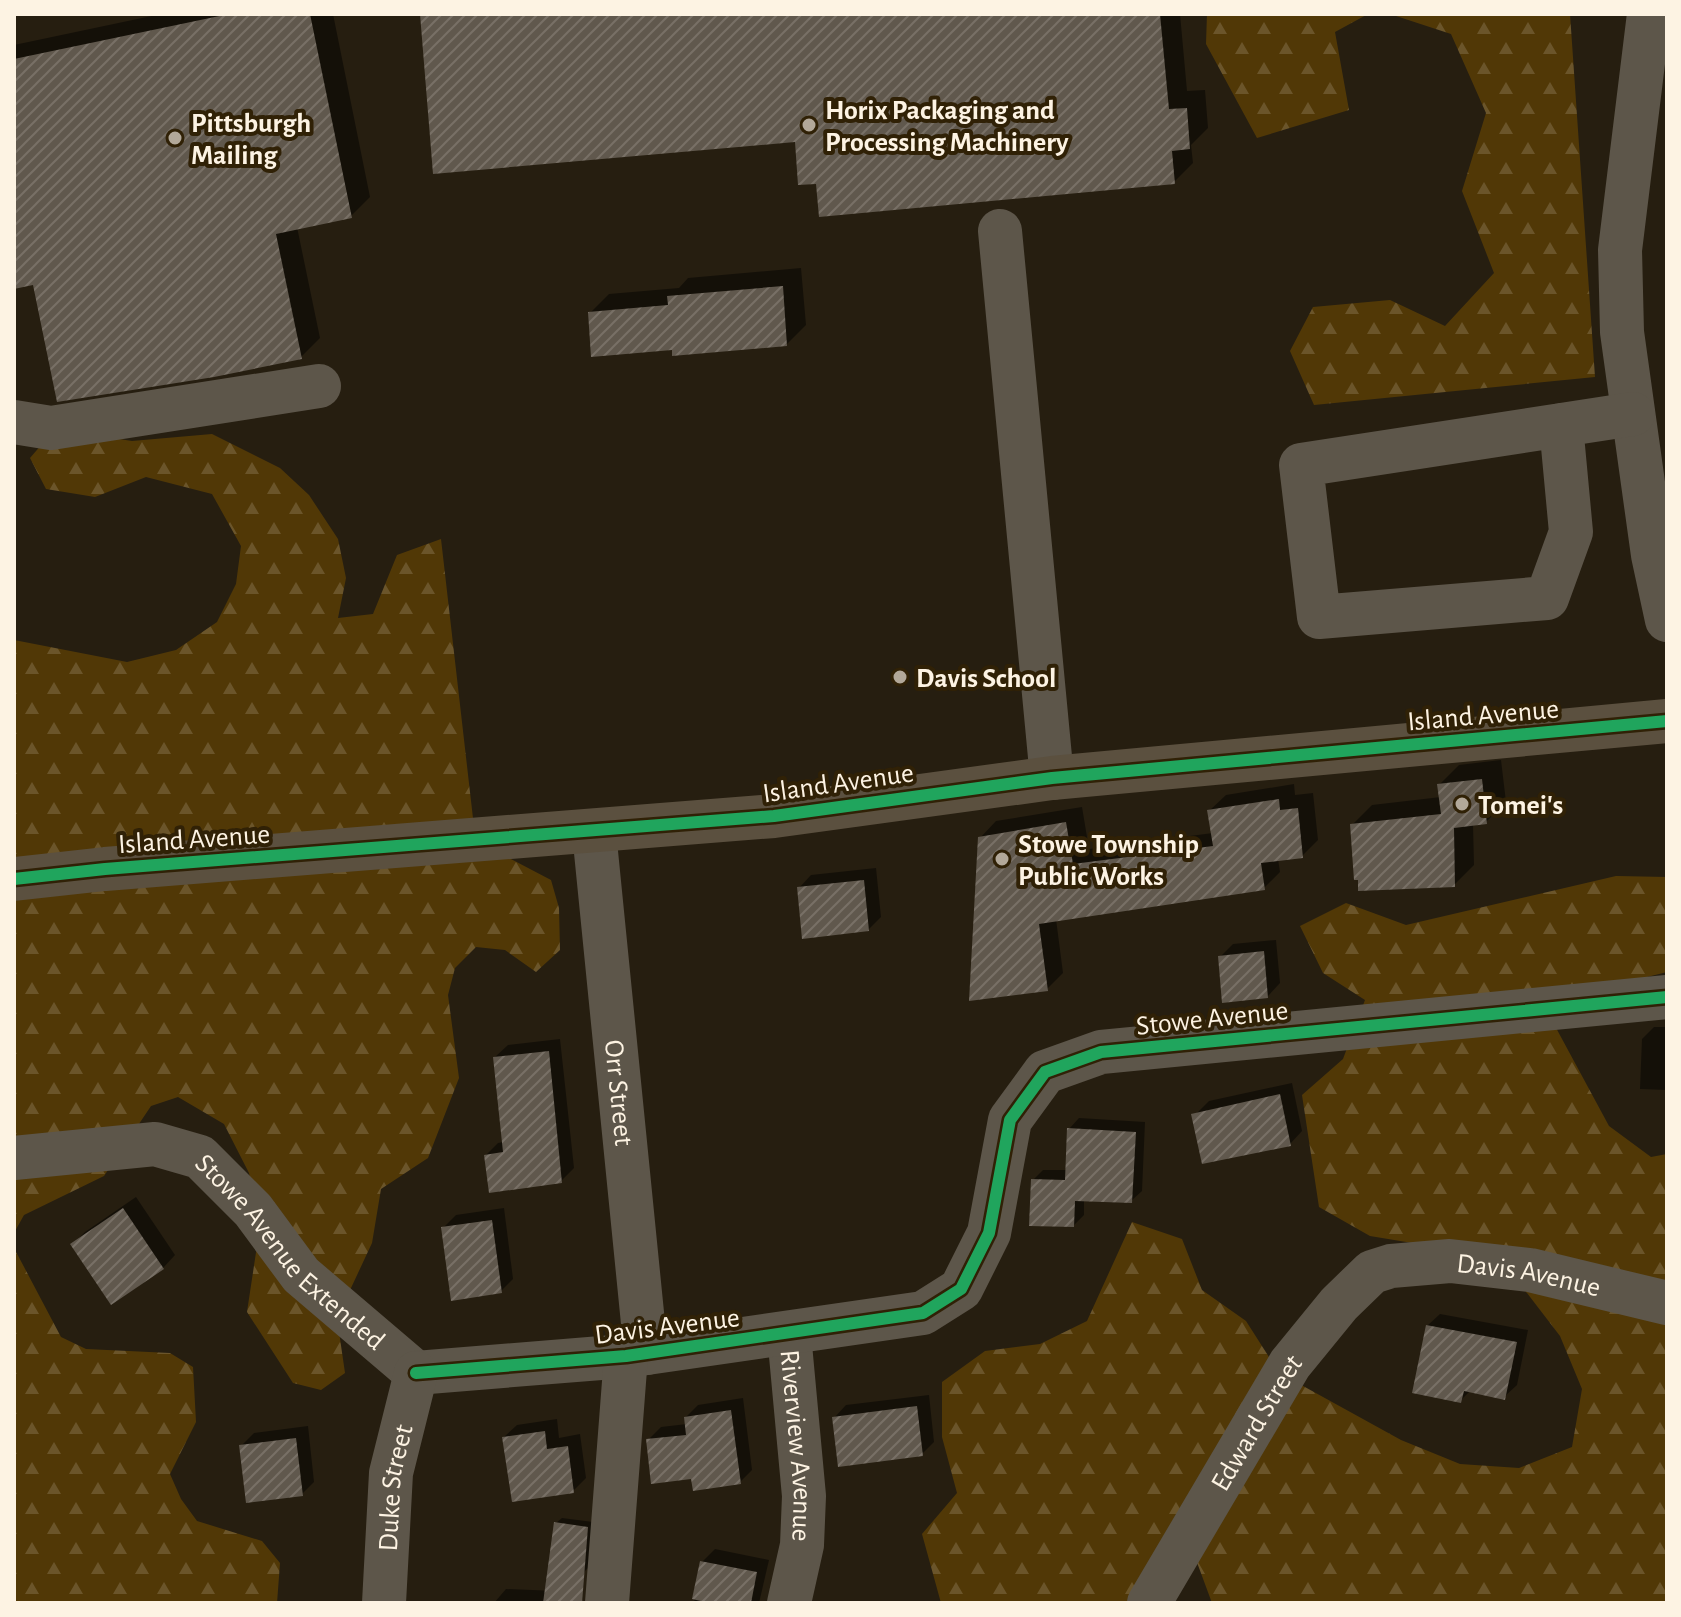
<svg xmlns="http://www.w3.org/2000/svg" width="1681" height="1617" font-family="'Alegreya Sans',sans-serif">
<defs>
<pattern id="forest-firs" width="22" height="20" patternUnits="userSpaceOnUse" patternTransform="scale(2)"><rect width="22" height="20" fill="#513806"/><path d="M5 1l3.5 6h-7zM16 11l3.5 6h-7z" fill="#6b552a"/></pattern>
<pattern id="building-hatch" width="6" height="6" patternUnits="userSpaceOnUse" patternTransform="scale(2)"><rect width="6" height="6" fill="#60584d"/><path d="M-1 1l2-2M0 6l6-6M5 7l2-2" fill="none" stroke="#787066"/></pattern>
</defs>
<rect width="100%" height="100%" fill="#261e10"/>
<!-- forest -->
<g fill="url(#forest-firs)">
<path d="M1207,14H1368L1335,32L1349,110L1257,138L1206,44Z"/>
<path d="M1390,14H1570L1595,377L1314,405L1290,351L1313,307L1390,300L1445,326L1494,273L1462,191L1486,113L1451,34Z"/>
<path d="M55,429L132,441L212,434L280,468L309,495L338,539L346,578L338,618L373,614L397,555L441,539L474,827L14,866V640L127,662L176,650L217,622L236,584L241,546L212,494L146,477L95,497L46,489L30,458Z"/>
<path d="M503,855L551,880L559,908L560,950L536,972L505,950L476,947L455,968L448,995L459,1078L428,1158L381,1189L372,1243L337,1318L345,1373L321,1390L293,1383L247,1312L260,1226L249,1173L224,1124L178,1097L151,1106L104,1176L24,1215L14,1233V894Z"/>
<path d="M1616,876L1667,877V972L1595,990L1555,1026L1609,1126L1651,1157L1667,1154V1603H1212L1195,1557L1294,1381L1401,1440L1460,1464L1519,1468L1572,1447L1582,1389L1560,1336L1527,1293L1485,1255L1370,1236L1319,1207L1302,1095L1343,1059L1365,1000L1323,973L1300,926L1346,903L1406,925Z"/>
<path d="M1132,1222L1182,1239L1202,1290L1246,1321L1274,1365L1133,1603H941L922,1534L957,1493L942,1437V1382L985,1351L1040,1344L1087,1321Z"/>
<path d="M14,1248L61,1337L86,1349L170,1353L193,1367L196,1422L170,1474L181,1499L197,1521L262,1541L280,1563L277,1603H14Z"/>
</g>
<!-- shadow -->
<g fill="#0007">
<path d="M161,14H333L370,197L351,216L297,227L320,338L301,357L35,282L14,287V45Z"/>
<path d="M422,14H1180L1187,91L1205,90L1208,128L1191,145L1193,163L1174,182L818,181L796,139Z"/>
<path d="M801,268L806,325L787,344L674,348L590,313L609,294L679,288L688,278Z"/>
<path d="M1501,760L1506,802L1486,822L1473,824L1474,865L1454,885L1352,825L1372,805L1441,797L1439,785L1459,765Z"/>
<path d="M1294,784L1295,795L1313,793L1318,840L1302,856L1278,859L1280,872L1264,888L1056,919L1063,973L1047,989L980,838L996,821L1082,807L1089,849L1213,833L1209,811L1226,795Z"/>
<path d="M876,868L881,917L868,930L799,888L811,875Z"/>
<path d="M1276,940L1280,983L1268,996L1220,957L1233,944Z"/>
<path d="M1654,1027H1667V1090L1640,1089L1642,1039Z"/>
<path d="M560,1039L574,1168L561,1181L486,1155L498,1143L504,1142L495,1057L508,1045Z"/>
<path d="M1292,1083L1302,1131L1290,1144L1196,1114L1209,1101Z"/>
<path d="M1079,1118L1145,1122L1142,1191L1131,1201L1084,1199V1215L1074,1225L1033,1180L1043,1170H1067L1069,1129Z"/>
<path d="M136,1197L175,1255L163,1268L73,1244L85,1232Z"/>
<path d="M504,1208L513,1279L501,1291L443,1228L456,1215Z"/>
<path d="M1440,1314L1528,1330L1517,1385L1504,1397L1471,1390L1460,1401L1427,1326Z"/>
<path d="M929,1395L934,1442L922,1454L834,1418L846,1405Z"/>
<path d="M743,1398L752,1470L740,1482L693,1476L648,1440L661,1427L687,1424L686,1417L698,1405Z"/>
<path d="M557,1419L559,1438L580,1434L586,1478L573,1491L504,1437L517,1425Z"/>
<path d="M308,1426L314,1482L302,1494L241,1446L254,1433Z"/>
<path d="M562,1518L593,1522L589,1567L583,1573L556,1523Z"/>
<path d="M715,1549L769,1560L759,1603H694L702,1562Z"/>
<path d="M506,1589L581,1592V1603H494Z"/>
</g>
<!-- building -->
<g fill="url(#building-hatch)">
<path d="M229,14H310L352,218L276,234L302,359L214,377L57,402L33,285L14,289V59Z"/>
<path d="M420,14H1160L1169,109L1187,108L1190,149L1172,151L1175,184L819,217L816,184L798,185L795,142L433,174Z"/>
<path d="M783,286L787,346L672,356V350L591,357L588,312L668,305L667,296Z"/>
<path d="M1482,779L1487,824L1454,828L1455,887L1358,891V880H1354L1350,824L1441,814L1437,784Z"/>
<path d="M1279,799L1280,810L1298,808L1303,858L1261,863L1265,890L1039,924L1048,991L969,1001L978,837L1066,822L1073,864L1213,846L1207,810Z"/>
<path d="M864,880L869,931L802,939L797,887Z"/>
<path d="M1264,951L1268,998L1222,1003L1218,956Z"/>
<path d="M549,1051L562,1183L489,1193L484,1155L503,1152L493,1057Z"/>
<path d="M1280,1094L1291,1146L1202,1164L1191,1114Z"/>
<path d="M1067,1128L1136,1132L1132,1203L1075,1201L1074,1227L1029,1226L1031,1179L1065,1180Z"/>
<path d="M123,1208L164,1269L111,1305L70,1244Z"/>
<path d="M492,1220L502,1293L451,1301L441,1227Z"/>
<path d="M1426,1325L1517,1342L1505,1400L1464,1391L1461,1403L1412,1393Z"/>
<path d="M917,1406L923,1456L838,1467L832,1417Z"/>
<path d="M731,1410L741,1484L693,1491L691,1479L651,1484L646,1439L686,1435L684,1417Z"/>
<path d="M545,1431L547,1449L568,1446L574,1493L512,1502L502,1437Z"/>
<path d="M296,1438L303,1496L246,1503L239,1445Z"/>
<path d="M554,1522L588,1527L582,1603H543Z"/>
<path d="M700,1561L757,1572L751,1603H710L692,1599Z"/>
</g>
<g fill="none" stroke-linecap="round" stroke-linejoin="round">
<!-- minor -->
<g stroke="#5d564a" stroke-width="44">
<path d="M1649,14L1620,250L1622,332L1653,555L1667,620"/>
<path d="M1000,231L1052,778"/>
<path d="M14,422L51,428L319,386"/>
<path d="M1561,425L1571,532L1547,598L1319,617L1301,465L1633,414"/>
<path id="s1" d="M594,832L646,1353"/>
<path id="s2" d="M14,1158L155,1144L200,1157L253,1210L301,1275L416,1373"/>
<path id="s3" d="M789,1334L804,1496L802,1545L789,1603"/>
<path d="M416,1373L626,1356L923,1313L961,1289L989,1233L1010,1120L1045,1072L1101,1052L1667,997"/>
<path id="s4" d="M384,1603L391,1473L416,1373"/>
<path d="M607,1603L626,1356"/>
<path id="s5" d="M1149,1603L1290,1364L1339,1304L1372,1272L1391,1266L1450,1261L1530,1270L1667,1303"/>
</g>
<!-- major -->
<path stroke="#5b503f" stroke-width="44" d="M14,879L105,869L774,816L1052,778L1667,721"/>
<!-- cycleway casing -->
<g stroke="#302106" stroke-width="17">
<g id="cycleway">
<path d="M14,879L105,869L774,816L1052,778L1667,721"/>
<path d="M416,1373L626,1356L923,1313L961,1289L989,1233L1010,1120L1045,1072L1101,1052L1667,997"/>
</g>
</g>
<!-- cycleway -->
<use href="#cycleway" stroke="#20a55d" stroke-width="12"/>
</g>
<!-- markers -->
<g fill="#b2a899" stroke="#302106" stroke-width="3">
<circle cx="809" cy="125" r="8"/>
<circle cx="175" cy="138" r="8"/>
<circle cx="900" cy="677" r="8"/>
<circle cx="1462" cy="804" r="8"/>
<circle cx="1002" cy="859" r="8"/>
</g>
<g text-anchor="middle" stroke-width="8" stroke-linejoin="round" paint-order="stroke">
<!-- poi labels -->
<g font-size="28" font-weight="bold" fill="#fdf3e3" stroke="#302106" text-anchor="start">
<text x="825" y="119">Horix Packaging and<tspan x="825" dy="32">Processing Machinery</tspan></text>
<text x="191" y="132">Pittsburgh<tspan x="191" dy="32">Mailing</tspan></text>
<text x="916" y="687">Davis School</text>
<text x="1478" y="814">Tomei's</text>
<text x="1018" y="853">Stowe Township<tspan x="1018" dy="32">Public Works</tspan></text>
</g>
<!-- street labels -->
<g font-size="28" fill="#fdf3e3" stroke="#302106">
<text transform="translate(1483 714) rotate(-5)" y="10">Island Avenue</text>
<text transform="translate(838 782) rotate(-8)" y="10">Island Avenue</text>
<text transform="translate(194 838) rotate(-4)" y="10">Island Avenue</text>
<text transform="translate(1212 1017) rotate(-6)" y="10">Stowe Avenue</text>
<text dy="10" stroke="none"><textPath href="#s1" startOffset="262">Orr Street</textPath></text>
<text dy="10" stroke="none"><textPath href="#s2" startOffset="320">Stowe Avenue Extended</textPath></text>
<text dy="10" stroke="none"><textPath href="#s5" startOffset="560">Davis Avenue</textPath></text>
<text transform="translate(667 1325) rotate(-7)" y="10">Davis Avenue</text>
<text dy="10" stroke="none"><textPath href="#s5" startOffset="210">Edward Street</textPath></text>
<text dy="10" stroke="none"><textPath href="#s3" startOffset="112">Riverview Avenue</textPath></text>
<text dy="10" stroke="none"><textPath href="#s4" startOffset="116">Duke Street</textPath></text>
</g>
</g>
<!-- border -->
<rect width="1681" height="1617" fill="none" stroke="#fdf3e3" stroke-width="32"/>
</svg>
